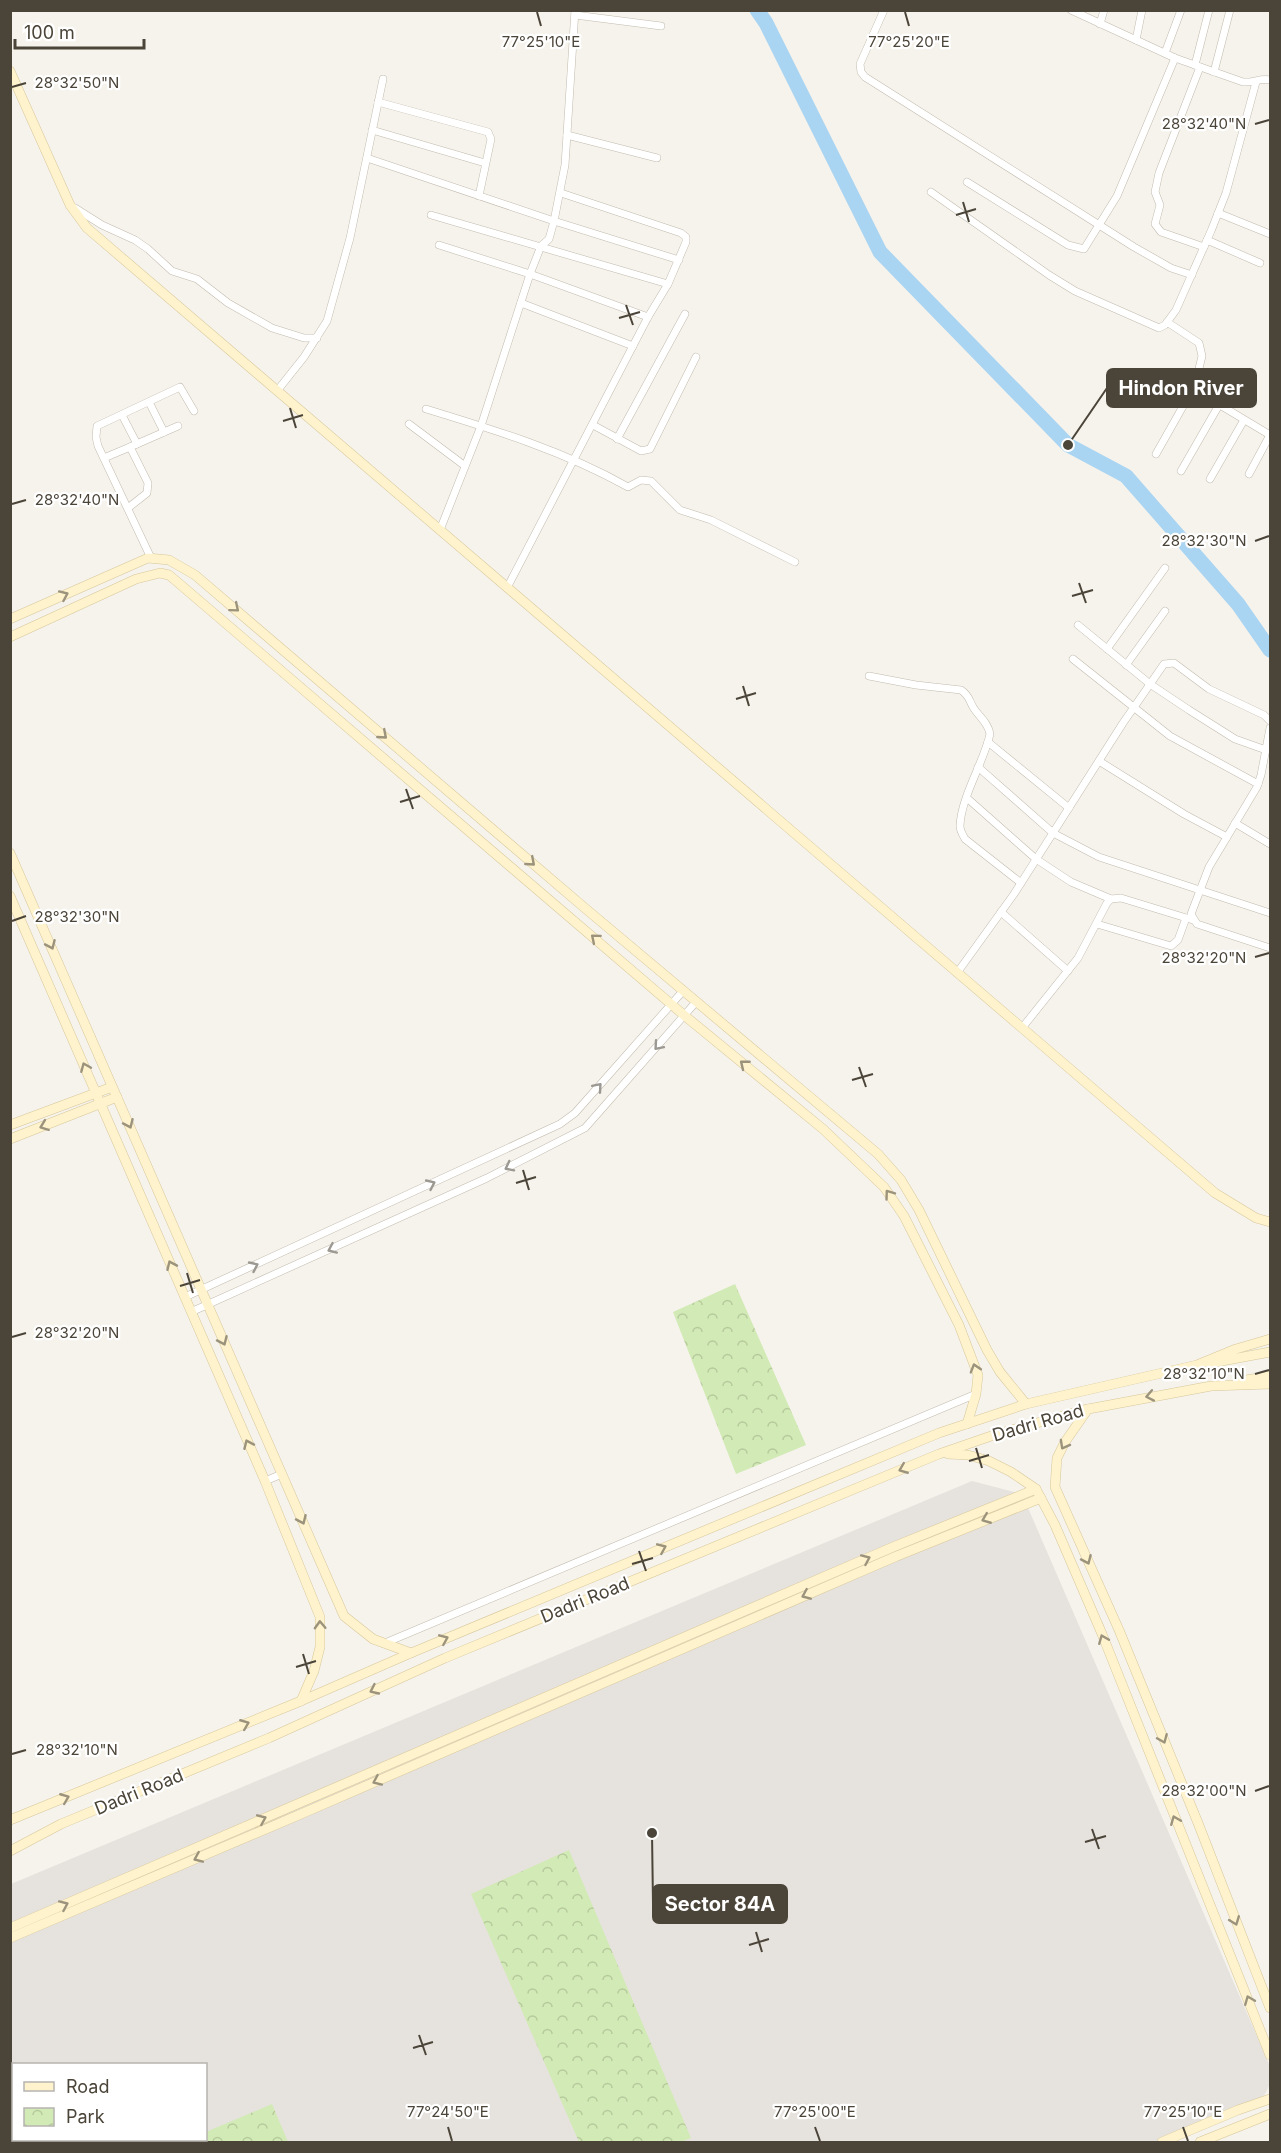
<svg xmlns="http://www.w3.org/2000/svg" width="1281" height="2153" font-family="Inter,sans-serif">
<defs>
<pattern id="park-crowns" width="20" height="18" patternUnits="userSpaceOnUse" patternTransform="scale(1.5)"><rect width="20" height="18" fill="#d2eab5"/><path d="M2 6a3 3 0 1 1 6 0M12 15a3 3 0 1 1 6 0" fill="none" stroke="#b6ca9c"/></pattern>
</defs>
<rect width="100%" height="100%" fill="#f6f3ec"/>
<!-- industrial -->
<path fill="#e6e2dd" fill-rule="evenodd" d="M972,1481L1022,1494L1269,2064L1270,2084L1264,2096L1169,2142H11V1884ZM14,2064H206V2140H14Z"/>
<!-- park -->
<g fill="url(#park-crowns)">
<path d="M735,1284L806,1445L736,1474L673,1312Z"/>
<path d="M569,1850L691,2138L681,2142H579L471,1894Z"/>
<path d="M272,2104L288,2142H180L187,2140H206V2132Z"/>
</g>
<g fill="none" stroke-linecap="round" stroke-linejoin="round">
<!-- river -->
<path stroke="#a9d4f2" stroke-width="15" d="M757,10L766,23L880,252L1068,445L1126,476L1238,604L1270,650"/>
<!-- street casing -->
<g stroke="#c2bbae" stroke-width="8">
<g id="street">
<path d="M884,10L860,64L861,72L865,77L1134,247L1171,268L1192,275"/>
<path d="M1071,10L1175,58L1243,82C1253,83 1260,78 1270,80"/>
<path d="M575,15L661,26"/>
<path d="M1100,24L1104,10"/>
<path d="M1136,40L1142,10"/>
<path d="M1165,53L1181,10"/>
<path d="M1195,65L1209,10"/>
<path d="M1200,67L1159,173L1155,192L1160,205L1155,224L1161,232L1204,247"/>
<path d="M1214,72L1230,10"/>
<path d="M378,102L488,132L491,139L479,196"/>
<path d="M372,130L485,163"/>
<path d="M567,135L657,158"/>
<path d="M367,158L554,221L679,260"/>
<path d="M967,182L1068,245L1084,249L1117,196L1175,58"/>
<path d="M931,192L1049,275L1075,291L1159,328L1165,325L1176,310L1211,231L1226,193L1256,82"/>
<path d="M75,208L102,225L135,240L148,249L172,271L197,279L228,303L272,328L304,338H317"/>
<path d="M1218,213L1270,234"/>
<path d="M431,215L668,284"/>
<path d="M1207,240L1260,263"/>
<path d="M439,245L530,274L648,317"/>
<path d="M521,303L633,346"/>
<path d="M1167,322L1199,343L1202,356L1195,385L1200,393L1270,435"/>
<path d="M277,391L304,357L327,321L350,238L383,79"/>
<path d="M149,402L164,432"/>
<path d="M426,409C495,430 564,451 628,487L641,480L651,481L680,510L711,520L795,562"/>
<path d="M122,415L137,444"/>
<path d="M409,424L465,466"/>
<path d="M593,425L641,451L650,449L696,357"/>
<path d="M617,439L685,314"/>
<path d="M1156,454L1195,385"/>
<path d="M104,458L130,447"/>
<path d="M1181,471L1219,405"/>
<path d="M1249,474L1270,435"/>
<path d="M1210,479L1244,420"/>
<path d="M128,508L147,493L148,483L130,447L178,426"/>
<path d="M440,530L481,426L530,274L541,246L549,239L554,221L565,165L575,10"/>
<path d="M151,558L98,446L96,437L97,426L180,387L194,411"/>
<path d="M507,588L648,317L668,284L686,242V237L681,233L561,193"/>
<path d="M1078,625L1150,684L1189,710L1235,739L1266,750"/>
<path d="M1107,649L1165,568"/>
<path d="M1073,659L1170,736L1258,784"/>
<path d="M1126,665L1165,611"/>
<path d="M869,676L916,685L961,690C969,695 969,700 973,707C979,717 988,722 990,734C984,762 961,797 960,826C960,831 963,835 965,839L1021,883"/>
<path d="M1270,728L1261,775L1257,787L1209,867L1191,914L1197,924L1270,948"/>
<path d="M988,742L1069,808"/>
<path d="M1099,761L1184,814L1227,837"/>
<path d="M978,767L1053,833L1099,857L1270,913"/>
<path d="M967,798L1036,859L1071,882L1111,899"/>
<path d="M1235,823L1270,844"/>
<path d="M1001,912L1068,971"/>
<path d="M1097,924L1171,946L1178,940L1186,918"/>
<path d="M957,973L1014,894L1123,723L1164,664L1174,663L1209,689L1264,715L1270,721"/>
<path d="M1022,1028L1078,958L1107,903L1111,899L1121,898L1193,920"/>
<path d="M185,1297L560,1124L575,1113L683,991"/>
<path d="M191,1312L487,1178L585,1128L696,1002"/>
<path d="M265,1481L282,1474"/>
<path d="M385,1643L976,1394"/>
</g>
</g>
<!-- secondary casing -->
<g stroke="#d6c79b" stroke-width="10">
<g id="secondary">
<path d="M10,71L70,205L87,228L1215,1193L1256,1218L1270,1222"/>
<path d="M10,619L148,558L169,560L195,575L586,909L878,1154L901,1180L919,1210L987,1350L1000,1372L1026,1404"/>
<path d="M10,637L136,579L160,573L169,575L175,580L685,1016L823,1129L884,1187L904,1216L959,1325L978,1375L976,1394L967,1424"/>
<path d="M10,853L344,1616L373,1639L411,1653"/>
<path d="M10,896L265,1481L320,1617V1647L314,1671L301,1701"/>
<path d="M10,1125L112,1087"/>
<path d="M10,1139L117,1097"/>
<path d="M1211,1363L1270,1352"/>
<path d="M1240,1381L1270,1376"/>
<path d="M1088,1409L1065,1442L1057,1458L1055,1487L1119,1630L1198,1823L1270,2008"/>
<path d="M948,1454L968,1455L989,1461L1011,1472L1036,1489L1055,1525L1102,1634L1270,2055"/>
<path d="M10,1820L301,1701L411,1653L939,1433L1026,1404L1197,1365L1236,1349L1270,1339"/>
<path d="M10,1851L61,1824L269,1738L445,1658L939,1454L994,1435L1083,1410L1211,1386L1270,1384"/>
<path d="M10,1928L893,1547L1036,1489"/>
<path d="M10,1938L301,1814L897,1556L1041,1498"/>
<path d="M1162,2142L1238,2110L1270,2099"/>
<path d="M1200,2142L1270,2114"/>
</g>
</g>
<!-- street -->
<use href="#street" stroke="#fff" stroke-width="7"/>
<!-- secondary -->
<use href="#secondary" stroke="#fff3cd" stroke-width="9"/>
</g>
<!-- one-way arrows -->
<defs><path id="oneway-chevron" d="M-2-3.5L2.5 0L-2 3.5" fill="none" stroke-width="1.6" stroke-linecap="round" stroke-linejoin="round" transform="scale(1.5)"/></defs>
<g stroke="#9c937c">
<use href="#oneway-chevron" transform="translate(64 595) rotate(-24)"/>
<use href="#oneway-chevron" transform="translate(235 608) rotate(40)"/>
<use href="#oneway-chevron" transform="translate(383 735) rotate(41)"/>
<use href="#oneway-chevron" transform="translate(531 862) rotate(41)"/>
<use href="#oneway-chevron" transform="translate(595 938) rotate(-140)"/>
<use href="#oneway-chevron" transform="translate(51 945) rotate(66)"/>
<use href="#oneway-chevron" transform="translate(744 1064) rotate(-141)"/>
<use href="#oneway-chevron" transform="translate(85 1067) rotate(-113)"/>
<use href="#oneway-chevron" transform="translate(129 1124) rotate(66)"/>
<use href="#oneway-chevron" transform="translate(44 1126) rotate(159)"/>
<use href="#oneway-chevron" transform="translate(889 1194) rotate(-126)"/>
<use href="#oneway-chevron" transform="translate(171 1265) rotate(-114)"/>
<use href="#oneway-chevron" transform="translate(223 1341) rotate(66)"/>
<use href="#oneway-chevron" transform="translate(975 1368) rotate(-107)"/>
<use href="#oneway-chevron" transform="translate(1150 1396) rotate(169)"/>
<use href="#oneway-chevron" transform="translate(248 1444) rotate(-114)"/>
<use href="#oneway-chevron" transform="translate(1064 1445) rotate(119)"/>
<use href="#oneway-chevron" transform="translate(903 1469) rotate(158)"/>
<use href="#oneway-chevron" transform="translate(986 1519) rotate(158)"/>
<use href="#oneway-chevron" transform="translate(302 1520) rotate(66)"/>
<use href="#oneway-chevron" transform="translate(662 1548) rotate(-23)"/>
<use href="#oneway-chevron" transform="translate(866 1559) rotate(-24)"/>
<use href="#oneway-chevron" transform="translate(1087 1560) rotate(66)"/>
<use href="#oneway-chevron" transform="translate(806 1595) rotate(157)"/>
<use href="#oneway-chevron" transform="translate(320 1625) rotate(-92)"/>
<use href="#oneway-chevron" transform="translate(444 1639) rotate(-23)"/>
<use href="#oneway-chevron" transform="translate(1103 1639) rotate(-112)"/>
<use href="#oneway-chevron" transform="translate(374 1690) rotate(155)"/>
<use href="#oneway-chevron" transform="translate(245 1724) rotate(-22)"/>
<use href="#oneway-chevron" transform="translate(1163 1739) rotate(67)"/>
<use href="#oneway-chevron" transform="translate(377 1781) rotate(156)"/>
<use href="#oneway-chevron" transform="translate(65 1798) rotate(-22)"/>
<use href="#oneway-chevron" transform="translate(262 1819) rotate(-23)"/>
<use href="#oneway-chevron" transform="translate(1175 1820) rotate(-112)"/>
<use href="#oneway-chevron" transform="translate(198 1858) rotate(157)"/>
<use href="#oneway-chevron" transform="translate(64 1905) rotate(-24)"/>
<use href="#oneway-chevron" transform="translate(1235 1921) rotate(69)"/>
<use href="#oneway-chevron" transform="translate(1249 2000) rotate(-112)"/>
</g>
<g stroke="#9c9892">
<use href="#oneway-chevron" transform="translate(658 1046) rotate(131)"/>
<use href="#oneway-chevron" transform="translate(598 1087) rotate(-49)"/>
<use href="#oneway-chevron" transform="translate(509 1167) rotate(153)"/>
<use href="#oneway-chevron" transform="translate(431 1184) rotate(-25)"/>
<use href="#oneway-chevron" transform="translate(332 1249) rotate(156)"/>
<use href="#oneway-chevron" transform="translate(254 1266) rotate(-25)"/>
</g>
<!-- ticks -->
<path fill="none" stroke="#4b4439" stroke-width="2" d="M537,12L541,26M905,12L909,26M12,87L26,83M1255,124L1269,120M963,202L969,222M956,215L976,209M626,305L633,325M619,318L640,312M290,408L296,428M283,421L303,415M12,504L26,500M1255,541L1269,536M1079,583L1086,603M1072,596L1093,590M743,686L749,706M736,699L756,693M406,789L413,809M400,802L420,796M12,921L26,916M1255,957L1269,953M859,1067L866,1087M852,1080L873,1074M523,1170L529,1190M516,1183L536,1177M187,1273L193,1293M180,1286L200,1280M12,1337L26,1333M1255,1374L1269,1370M976,1448L982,1468M969,1461L989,1455M639,1551L646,1571M632,1564L653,1558M303,1654L309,1674M296,1667L316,1661M12,1754L26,1750M1255,1791L1269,1786M1092,1829L1099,1849M1085,1842L1106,1836M756,1932L762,1952M749,1945L769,1939M419,2035L426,2055M413,2048L433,2042M448,2127L452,2141M815,2127L820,2141M1183,2127L1188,2141"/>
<g text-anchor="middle" stroke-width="4.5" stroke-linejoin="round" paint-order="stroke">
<!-- street labels -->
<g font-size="18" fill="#4b4439" stroke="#fff">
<text transform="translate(1038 1423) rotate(-16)" y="6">Dadri Road</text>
<text transform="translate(585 1600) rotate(-22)" y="6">Dadri Road</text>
<text transform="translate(139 1792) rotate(-22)" y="6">Dadri Road</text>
</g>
</g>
<g font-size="15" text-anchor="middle" fill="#4b4439" stroke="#fff" stroke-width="4.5" stroke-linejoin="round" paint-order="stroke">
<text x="541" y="47">77°25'10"E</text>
<text x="909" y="47">77°25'20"E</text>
<text x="77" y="88">28°32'50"N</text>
<text x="1204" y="129">28°32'40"N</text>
<text x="77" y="505">28°32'40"N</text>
<text x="1204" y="546">28°32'30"N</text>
<text x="77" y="922">28°32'30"N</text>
<text x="1204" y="963">28°32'20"N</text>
<text x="77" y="1338">28°32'20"N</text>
<text x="1204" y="1379">28°32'10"N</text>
<text x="77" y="1755">28°32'10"N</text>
<text x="1204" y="1796">28°32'00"N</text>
<text x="448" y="2117">77°24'50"E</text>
<text x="815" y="2117">77°25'00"E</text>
<text x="1183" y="2117">77°25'10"E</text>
</g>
<!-- callouts -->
<path fill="none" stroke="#4b4439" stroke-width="2" d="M1068 445L1107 388M652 1833L653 1904"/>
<g fill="#4b4439" stroke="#fff" stroke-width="2">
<circle cx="1068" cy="445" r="6"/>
<circle cx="652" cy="1833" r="6"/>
</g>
<g fill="#4b4439" stroke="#4b4439" stroke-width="2">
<rect x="1107" y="369" width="149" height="38" rx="6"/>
<rect x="653" y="1885" width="134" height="38" rx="6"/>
</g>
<g font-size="20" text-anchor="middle" font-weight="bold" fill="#fff">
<text x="1181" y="395">Hindon River</text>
<text x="720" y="1911">Sector 84A</text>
</g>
<!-- border -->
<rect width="1281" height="2153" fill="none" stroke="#4b4439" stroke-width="24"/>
<!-- legend -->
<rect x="12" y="2063" width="195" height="78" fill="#ffffff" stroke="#b7b4b0" stroke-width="1.5"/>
<rect x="24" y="2082" width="30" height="9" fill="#fff3cd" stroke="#b7b4b0" stroke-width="1.5"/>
<text x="66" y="2093" font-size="18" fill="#4b4439">Road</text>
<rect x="24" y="2108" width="30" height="18" fill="url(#park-crowns)" stroke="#b7b4b0" stroke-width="1.5"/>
<text x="66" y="2123" font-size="18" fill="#4b4439">Park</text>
<!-- scale -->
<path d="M15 39v9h129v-9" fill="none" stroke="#4b4439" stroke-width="3"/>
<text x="24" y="39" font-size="18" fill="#4b4439" stroke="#ffffff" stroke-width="4.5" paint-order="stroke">100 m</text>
</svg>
